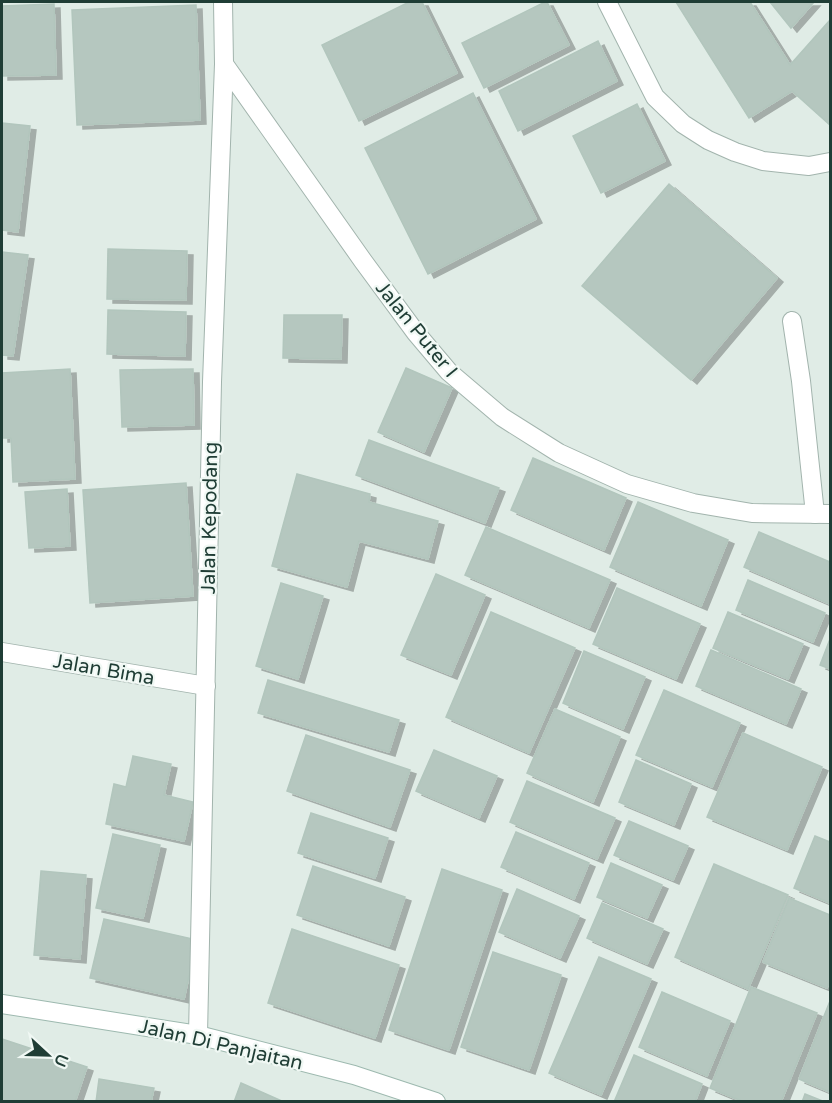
<svg xmlns="http://www.w3.org/2000/svg" width="832" height="1103" font-family="'Varela Round',sans-serif">
<defs>
<filter id="shadow"><feDropShadow dx="6" dy="4" stdDeviation="0" flood-color="#0004"/></filter>
</defs>
<rect width="100%" height="100%" fill="#e0ece6"/>
<!-- building -->
<g fill="#b5c7bf" stroke="#b2c6bd" stroke-width="1.5" filter="url(#shadow)">
<path d="M409,2H422L457,73L359,121L322,45Z"/>
<path d="M545,2H547L569,45L484,88L462,43Z"/>
<path d="M676,2H750L790,65L830,20V125L792,91L749,118Z"/>
<path d="M770,2H814L791,28Z"/>
<path d="M54,4L56,75L2,76V6Z"/>
<path d="M196,5L200,120L77,125L72,10Z"/>
<path d="M598,41L617,81L518,131L499,91Z"/>
<path d="M473,93L536,219L428,274L365,148Z"/>
<path d="M637,104L665,161L601,193L573,136Z"/>
<path d="M2,123L30,126L18,232L2,230Z"/>
<path d="M669,184L777,278L691,380L582,286Z"/>
<path d="M108,249L187,251L186,300L107,299Z"/>
<path d="M2,252L28,255L13,356L2,355Z"/>
<path d="M108,310L186,312L185,356L107,354Z"/>
<path d="M284,315H342L341,359L283,358Z"/>
<path d="M406,368L452,388L424,452L378,432Z"/>
<path d="M70,369L75,479L13,482L11,438H2V373Z"/>
<path d="M193,369L194,425L122,427L120,370Z"/>
<path d="M369,440L499,488L485,523L356,475Z"/>
<path d="M533,458L626,498L604,550L511,510Z"/>
<path d="M297,474L370,494L369,502L438,521L428,559L359,541L347,587L272,566Z"/>
<path d="M186,483L193,596L90,603L83,490Z"/>
<path d="M67,489L70,546L29,548L25,492Z"/>
<path d="M638,502L728,540L701,606L610,567Z"/>
<path d="M486,527L610,580L589,628L465,575Z"/>
<path d="M759,532L830,562V604L744,567Z"/>
<path d="M436,574L485,595L451,675L401,655Z"/>
<path d="M748,580L825,613L813,642L736,610Z"/>
<path d="M281,583L323,596L298,679L256,666Z"/>
<path d="M617,588L700,624L676,679L593,644Z"/>
<path d="M491,612L575,648L529,753L446,717Z"/>
<path d="M728,612L803,644L788,679L713,648Z"/>
<path d="M830,639V669L820,665Z"/>
<path d="M711,650L801,689L786,724L696,686Z"/>
<path d="M584,651L645,677L623,729L563,703Z"/>
<path d="M268,680L399,720L389,752L258,713Z"/>
<path d="M664,690L740,723L712,787L636,755Z"/>
<path d="M555,709L620,737L593,802L527,773Z"/>
<path d="M743,733L822,767L787,850L707,817Z"/>
<path d="M306,735L410,770L390,827L287,791Z"/>
<path d="M434,750L497,776L479,818L416,791Z"/>
<path d="M133,756L171,764L164,795L193,802L184,841L106,824L114,784L126,787Z"/>
<path d="M636,760L691,784L674,825L619,802Z"/>
<path d="M527,781L615,818L597,859L510,822Z"/>
<path d="M311,813L388,838L375,878L298,853Z"/>
<path d="M629,821L688,846L673,880L614,855Z"/>
<path d="M516,832L589,863L574,899L501,867Z"/>
<path d="M113,834L160,845L143,918L96,908Z"/>
<path d="M815,836L830,842V903L794,888Z"/>
<path d="M611,863L662,885L647,918L597,897Z"/>
<path d="M714,864L788,895L748,989L675,957Z"/>
<path d="M313,866L405,897L389,946L297,915Z"/>
<path d="M442,869L502,890L449,1050L389,1030Z"/>
<path d="M41,871L86,875L80,959L34,955Z"/>
<path d="M517,889L579,916L560,958L499,932Z"/>
<path d="M789,898L830,915V980L827,988L763,962Z"/>
<path d="M602,903L663,929L647,964L587,938Z"/>
<path d="M104,919L197,940L184,999L90,978Z"/>
<path d="M292,929L399,965L375,1038L268,1003Z"/>
<path d="M493,952L561,975L529,1070L461,1047Z"/>
<path d="M599,957L651,979L601,1095L549,1073Z"/>
<path d="M751,987L817,1013L781,1102H744L710,1088Z"/>
<path d="M662,992L730,1021L707,1076L639,1047Z"/>
<path d="M830,1001V1092L799,1079Z"/>
<path d="M2,1039L87,1067L75,1102H2Z"/>
<path d="M634,1055L702,1084L695,1102H614Z"/>
<path d="M99,1079L154,1088L151,1102H96Z"/>
<path d="M241,1083L284,1102H234Z"/>
<path d="M805,1094L825,1102H802Z"/>
</g>
<g fill="none" stroke-linecap="round" stroke-linejoin="round">
<!-- lane casing -->
<g stroke="#a2b4ad" stroke-width="20">
<path id="lane" d="M792,321L801,381L815,514"/>
</g>
<!-- street casing -->
<g stroke="#a2b4ad" stroke-width="20">
<g id="street">
<path d="M607,2L655,97L683,124L708,140L735,152L763,161L809,166L830,162"/>
<path d="M224,64L363,261L416,333L449,372L502,417L559,453L627,484L693,503L752,513L830,514"/>
<path d="M2,652L206,686"/>
<path d="M198,1035L212,382L224,64L223,2"/>
</g>
</g>
<!-- secondary casing -->
<g stroke="#9db9af" stroke-width="20">
<path id="secondary" d="M2,1004L198,1035L354,1075L436,1102"/>
</g>
<!-- lane -->
<use href="#lane" stroke="#fff" stroke-width="18"/>
<!-- street -->
<use href="#street" stroke="#fff" stroke-width="18"/>
<!-- secondary -->
<use href="#secondary" stroke="#fff" stroke-width="18"/>
</g>
<g text-anchor="middle" stroke-width="4.5" stroke-linejoin="round" paint-order="stroke">
<!-- street labels -->
<g font-size="20" fill="#1f3d35" stroke="#f0f8f4">
<text transform="translate(417 329) rotate(51)" y="7">Jalan Puter I</text>
<text transform="translate(209 518) rotate(-89)" y="7">Jalan Kepodang</text>
<text transform="translate(104 669) rotate(10)" y="7">Jalan Bima</text>
<text transform="translate(221 1044) rotate(13)" y="7">Jalan Di Panjaitan</text>
</g>
</g>
<!-- border -->
<rect width="832" height="1103" fill="none" stroke="#1f3d35" stroke-width="6"/>
<!-- north arrow -->
<g transform="translate(48 1055) rotate(112)" stroke="#f0f8f4" stroke-width="4.5" paint-order="stroke">
<path d="M0-4.5L10 22L0 15L-10 22Z" fill="#1f3d35"/>
<text y="-9" font-size="16" font-weight="bold" text-anchor="middle" fill="#1f3d35">U</text>
</g>
</svg>
